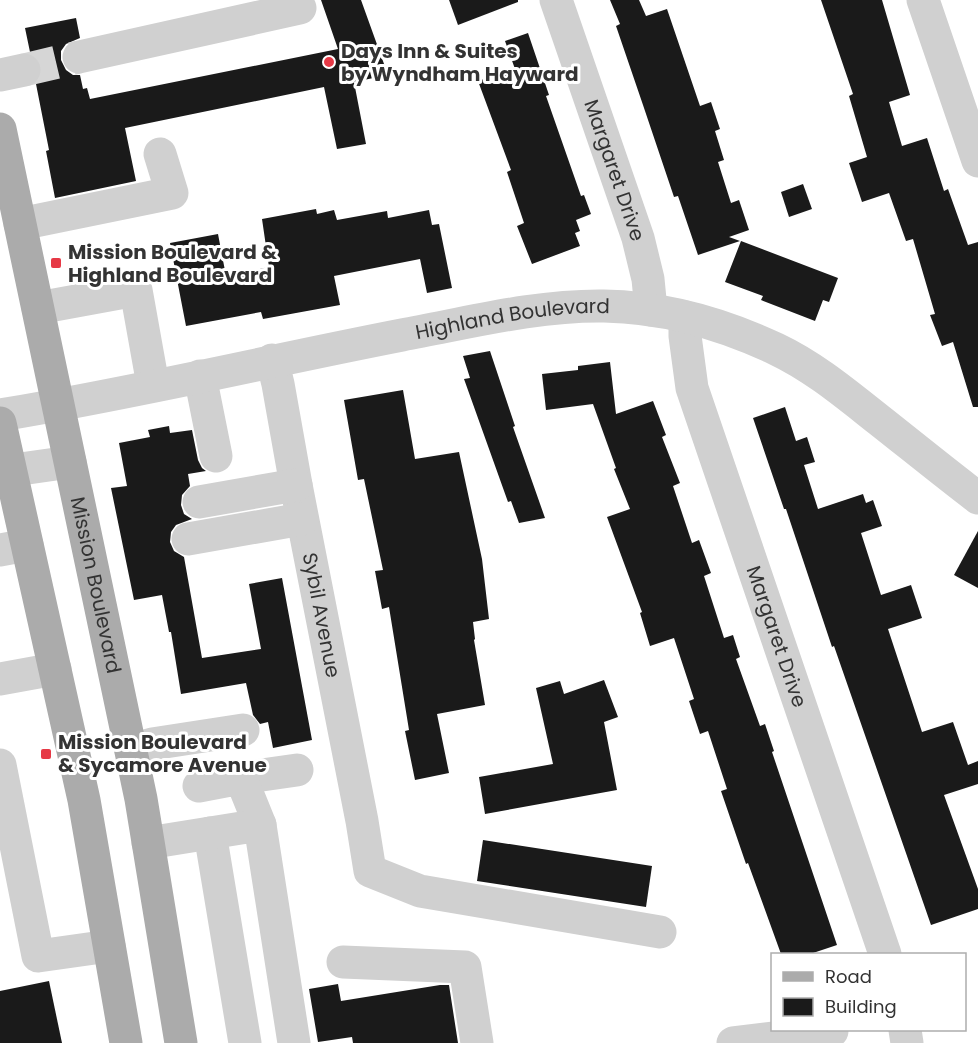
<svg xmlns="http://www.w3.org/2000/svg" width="978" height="1043" font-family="Poppins,sans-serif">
<rect width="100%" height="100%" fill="#fff"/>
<!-- building -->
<g fill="#1a1a1a">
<path d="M321,0H361L388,75L354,82L366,144L337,149L324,87L125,128L136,181L55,198L46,151L49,150L36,84L42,76V67L38,58L30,52L25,28L76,18L80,38L66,44L61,51V60L66,70L73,75H80L83,89L87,88L90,99L338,49Z"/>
<path d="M449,0H518V2L458,25Z"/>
<path d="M610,0H639L646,16L667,9L700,106L711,102L720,129L715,131L724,160L718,162L731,203L739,200L749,230L729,237L740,241L698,255L678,196L674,197L643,105L616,26L620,24Z"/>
<path d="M821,0H882L910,95L889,102L902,146L927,138L944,191L948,189L968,245L978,242V407H973L953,342L942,346L930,315L935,314L913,239L906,241L889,193L862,202L849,163L867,157L849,96L853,94Z"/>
<path d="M528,33L549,95L546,96L581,196L584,195L591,214L576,220L580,231L575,233L580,246L532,264L517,226L524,223L507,172L511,170L478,81L515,69L505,41Z"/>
<path d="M803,184L812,209L789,217L781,192Z"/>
<path d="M316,209L317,214L334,210L337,220L387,211L388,218L429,210L432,225L439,224L452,288L427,293L420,259L334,276L340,305L263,319L261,312L186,326L170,243L218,234L226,276L269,267L262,219Z"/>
<path d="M741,241L838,278L829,302L823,300L815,321L761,300L763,296L725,282Z"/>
<path d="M490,351L515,426L513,427L545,518L519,523L511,501L508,502L464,379L470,378L463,356Z"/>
<path d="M610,362L616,414L653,401L666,435L662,437L680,483L673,486L692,543L699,540L711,573L704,576L724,638L733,635L740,657L736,659L760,726L765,724L774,751L772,752L837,945L810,954H781L748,863L746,864L721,791L727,789L708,731L700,734L689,701L694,699L674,638L650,646L640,613L642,612L607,517L630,509L614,469L616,468L593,404L546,410L542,374L578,370V366Z"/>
<path d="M403,390L415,459L459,452L482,559L489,619L473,622L475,639L474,640L485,705L437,714L449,773L415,780L405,731L409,730L389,607L382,609L375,571L383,570L364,479L358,480L344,400Z"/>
<path d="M785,407L796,441L807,437L815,462L804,465L818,509L863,494L866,503L873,500L882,526L861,533L881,595L911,585L922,618L888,629L922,732L953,722L968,765L978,761V784L944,795L978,889V909L931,925L834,646L832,647L786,509H784L753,418Z"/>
<path d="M169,426L170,433L192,430L198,460L202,468L206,471L188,474L190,486L182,495L181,505L184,514L192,519L176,525L171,532L170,542L174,551L184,557L202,658L261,649L249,584L282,578L312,740L273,748L268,722L260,724L253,715L246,683L181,694L171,632H169L162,595L134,600L111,488L127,486L119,443L150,437L148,430Z"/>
<path d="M978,531V588L954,575Z"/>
<path d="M604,680L618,717L604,722L617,790L485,814L479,777L553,764L536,688L560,681L564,694Z"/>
<path d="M483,840L652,866L646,907L477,881Z"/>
<path d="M49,981L62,1043H0V991Z"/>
<path d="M338,984L341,1001L440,985H449L458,1043H353L352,1037L318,1042L309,989Z"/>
</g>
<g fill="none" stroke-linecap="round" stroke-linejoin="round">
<!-- minor-tunnel -->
<path stroke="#d6d6d6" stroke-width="33" stroke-dasharray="33 16" stroke-linecap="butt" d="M24,70L79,57"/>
<!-- minor -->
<g stroke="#d0d0d0" stroke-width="33">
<path id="s1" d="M556,0L638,238L648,279L651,310"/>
<path d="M923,0L978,161"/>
<path d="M79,57L300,8"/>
<path d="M0,75L24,70"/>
<path d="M20,224L172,193L160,154"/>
<path d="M38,308L136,290L153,385"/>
<path id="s2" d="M685,317V336L692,388L885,954"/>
<path id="s3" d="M272,360L278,384L296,485L362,821L370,871L420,891L660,932"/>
<path d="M200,376L216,456"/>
<path id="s4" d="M0,415C135,393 268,361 402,335C468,323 536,305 604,306C663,307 723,324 776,349C814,367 846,394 879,420C912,446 945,473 978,498"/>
<path d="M0,472L70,462"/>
<path d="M199,502L296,485"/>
<path d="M188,539L302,519"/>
<path d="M0,550L27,545"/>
<path d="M0,679L55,669"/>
<path d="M131,750L152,744L243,730"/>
<path d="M0,765L38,956L109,946"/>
<path d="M241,778L297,770"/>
<path d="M199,786L241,778L260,825"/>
<path d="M210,833L245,1043"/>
<path d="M148,843L260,825L294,1043"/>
<path d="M343,962L465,967L477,1043"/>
<path d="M905,1030L907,1043"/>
<path d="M733,1043L832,1031"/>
</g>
<!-- major -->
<g stroke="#ababab" stroke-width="33">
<path id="s5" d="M0,129L141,799L181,1043"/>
<path d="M0,423L84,800L126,1043"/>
</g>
</g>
<!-- markers -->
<g fill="#e63946" stroke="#fff" stroke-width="2">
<circle cx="329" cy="62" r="6"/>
<rect x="50" y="257" width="12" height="12" rx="3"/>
<rect x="40" y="748" width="12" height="12" rx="3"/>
</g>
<g text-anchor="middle" stroke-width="6" stroke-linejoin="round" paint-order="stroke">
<!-- poi labels -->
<g font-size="20" font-weight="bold" fill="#333" stroke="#fff" text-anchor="start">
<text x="341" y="58">Days Inn &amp; Suites<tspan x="341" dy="23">by Wyndham Hayward</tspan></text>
<text x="68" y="259">Mission Boulevard &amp;<tspan x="68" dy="23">Highland Boulevard</tspan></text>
<text x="58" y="749">Mission Boulevard<tspan x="58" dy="23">&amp; Sycamore Avenue</tspan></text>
</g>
<!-- street labels -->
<g font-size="20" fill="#333" stroke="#fff">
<text dy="7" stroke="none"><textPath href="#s1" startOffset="180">Margaret Drive</textPath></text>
<text dy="7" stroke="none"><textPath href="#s4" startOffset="522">Highland Boulevard</textPath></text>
<text dy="7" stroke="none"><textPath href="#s5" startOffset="466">Mission Boulevard</textPath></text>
<text dy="7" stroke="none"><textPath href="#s3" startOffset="260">Sybil Avenue</textPath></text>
<text dy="7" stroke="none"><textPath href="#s2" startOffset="334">Margaret Drive</textPath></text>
</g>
</g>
<!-- legend -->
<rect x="771" y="953" width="195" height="78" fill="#ffffff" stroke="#adadad" stroke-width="1.5"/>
<rect x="783" y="972" width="30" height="9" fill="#ababab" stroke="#adadad" stroke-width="1.5"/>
<text x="825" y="983" font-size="18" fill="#333333">Road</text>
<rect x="783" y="998" width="30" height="18" fill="#1a1a1a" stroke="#adadad" stroke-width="1.5"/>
<text x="825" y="1013" font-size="18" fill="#333333">Building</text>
</svg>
